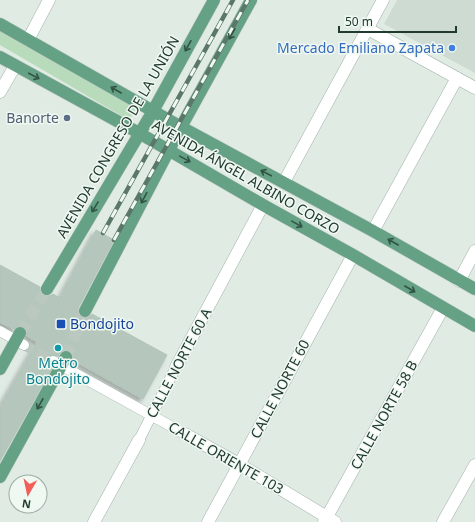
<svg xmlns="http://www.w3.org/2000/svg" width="475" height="522" font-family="'Noto Sans',sans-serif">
<defs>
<filter id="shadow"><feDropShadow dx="-3.5" dy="3.5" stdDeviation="2" flood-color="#0004"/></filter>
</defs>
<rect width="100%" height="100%" fill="#e0ebe4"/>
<!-- built -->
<path fill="#cedbd2" d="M397,0H475V73L384,24Z"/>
<!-- green -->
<path fill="#b8dcbb" d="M0,28L134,104L135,110L131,117L127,119L0,45Z"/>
<!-- building -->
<path fill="#b5c6bc" stroke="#b2c4b9" filter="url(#shadow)" d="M96,230L114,240L78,308V311L79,315L81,317L85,318L89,317L92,314L167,355L143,399L73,360V353L69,350H62L58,356L53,355L49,356L47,358V362L48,365L52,368L0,461V407L37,342L27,336V330L23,326H16L14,329L0,322V265L40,287V292L44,296H50L53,294L60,298Z"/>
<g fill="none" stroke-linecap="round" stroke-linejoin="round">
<!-- pedestrian-tunnel -->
<path stroke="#bac8c0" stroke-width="10" stroke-dasharray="10 5" stroke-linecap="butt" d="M24,345L53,361"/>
<!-- primary-tunnel -->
<g stroke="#bac8c0" stroke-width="12" stroke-dasharray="12 6" stroke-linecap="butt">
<path d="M20,333L47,289"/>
<path d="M66,357L85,311"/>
</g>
<!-- pedestrian casing -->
<g stroke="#a3b3aa" stroke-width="11">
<g id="pedestrian">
<path d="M0,331L24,345"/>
<path d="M53,361L185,434"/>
<path d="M139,440L176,367"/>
</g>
</g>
<!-- minor casing -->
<g stroke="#a3b3aa" stroke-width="13">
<g id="minor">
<path d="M368,29L475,88"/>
<path d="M28,40L49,0"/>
<path d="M0,92L15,66"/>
<path d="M284,182L383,0"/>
<path d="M373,231L457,78"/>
<path d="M459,281L475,251"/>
<path d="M176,367L263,205"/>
<path d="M185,434L239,464L335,522"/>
<path d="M94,522L139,440"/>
<path d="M208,522L353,255"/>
<path d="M324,522L443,308"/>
<path d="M443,522L475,465"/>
</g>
</g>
<!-- primary casing -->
<g stroke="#c1c8c5" stroke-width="13">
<g id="primary">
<path d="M0,24L181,127L373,231L475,289"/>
<path d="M0,57L139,133L263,205L353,255L475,326"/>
<path d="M47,289L153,111L214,0"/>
<path d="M85,311L181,127L251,0"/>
<path d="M0,369L20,333"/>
<path d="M0,477L66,357"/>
</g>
</g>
<!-- pedestrian -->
<use href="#pedestrian" stroke="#fff" stroke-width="10"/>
<!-- minor -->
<use href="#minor" stroke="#fff" stroke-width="12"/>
<!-- primary -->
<use href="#primary" stroke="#64a185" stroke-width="12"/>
<!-- rail casing -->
<g stroke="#5b776a" stroke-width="4.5">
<g id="rail">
<path d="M103,233L233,0"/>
<path d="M114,240L248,0"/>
</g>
</g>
<!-- rail -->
<use href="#rail" stroke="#f0f8f2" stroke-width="3" stroke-dasharray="9" stroke-linecap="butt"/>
</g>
<!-- one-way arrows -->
<defs><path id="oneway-shaft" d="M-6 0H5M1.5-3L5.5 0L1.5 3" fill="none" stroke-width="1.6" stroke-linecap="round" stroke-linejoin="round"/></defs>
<g stroke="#325444">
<use href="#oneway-shaft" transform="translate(232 34) rotate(119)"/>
<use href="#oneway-shaft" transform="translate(188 46) rotate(119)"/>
<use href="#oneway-shaft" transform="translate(34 76) rotate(28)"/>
<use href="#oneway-shaft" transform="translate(116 90) rotate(-150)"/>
<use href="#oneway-shaft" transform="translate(185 159) rotate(29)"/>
<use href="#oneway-shaft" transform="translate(266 173) rotate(-152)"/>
<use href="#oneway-shaft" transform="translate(144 198) rotate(118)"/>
<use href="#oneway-shaft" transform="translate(95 207) rotate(121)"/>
<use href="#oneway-shaft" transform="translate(297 224) rotate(29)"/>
<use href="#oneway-shaft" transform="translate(393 242) rotate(-150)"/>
<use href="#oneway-shaft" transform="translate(410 289) rotate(30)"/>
<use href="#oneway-shaft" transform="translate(40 404) rotate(119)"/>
</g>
<!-- markers -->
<circle fill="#3f7fe0" stroke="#f0f8f2" stroke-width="1.5" cx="452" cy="48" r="4"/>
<circle fill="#5c6f8a" stroke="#f0f8f2" stroke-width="1.5" cx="67" cy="118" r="4"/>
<rect fill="#1a4fb4" stroke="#f0f8f2" stroke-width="1.5" x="56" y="319" width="10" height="10" rx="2"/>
<circle fill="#0f9aa8" stroke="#f0f8f2" stroke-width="1.5" cx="58" cy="348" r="4"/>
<g text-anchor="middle" stroke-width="3" stroke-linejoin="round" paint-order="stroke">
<!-- shop labels -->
<g font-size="14" fill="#366cbe" stroke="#f0f8f2" text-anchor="end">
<text x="444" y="53">Mercado Emiliano Zapata</text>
</g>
<!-- service labels -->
<g font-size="14" fill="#4e5e75" stroke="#f0f8f2" text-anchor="end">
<text x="59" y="123">Banorte</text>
</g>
<!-- street labels -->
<g font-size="14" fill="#213b2f" stroke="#f0f8f2">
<text transform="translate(118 137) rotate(-60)" y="5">AVENIDA CONGRESO DE LA UNIÓN</text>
<text transform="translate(246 177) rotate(30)" y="5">AVENIDA ÁNGEL ALBINO CORZO</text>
<text transform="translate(179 363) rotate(-62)" y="5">CALLE NORTE 60 A</text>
<text transform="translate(280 389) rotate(-62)" y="5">CALLE NORTE 60</text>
<text transform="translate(384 415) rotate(-61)" y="5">CALLE NORTE 58 B</text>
<text transform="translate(226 458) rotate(30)" y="5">CALLE ORIENTE 103</text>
</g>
<!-- transit labels -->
<g font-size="14" fill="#164399" stroke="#f0f8f2" text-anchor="start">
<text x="70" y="329">Bondojito</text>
</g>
<!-- culture labels -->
<g font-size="14" fill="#0d838f" stroke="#f0f8f2">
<text x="58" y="368">Metro<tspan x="58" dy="16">Bondojito</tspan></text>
</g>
</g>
<!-- north arrow -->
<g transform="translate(28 494) rotate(189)"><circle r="19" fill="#f0f8f2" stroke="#9daca4"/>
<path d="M0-3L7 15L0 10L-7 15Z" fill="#f25d57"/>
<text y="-6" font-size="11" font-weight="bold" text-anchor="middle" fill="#213b2f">N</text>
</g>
<!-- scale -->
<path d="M339 26v6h117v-6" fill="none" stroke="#213b2f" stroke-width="2"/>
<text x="345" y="26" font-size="12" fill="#213b2f" stroke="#f0f8f2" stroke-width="3" paint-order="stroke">50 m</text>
</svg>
